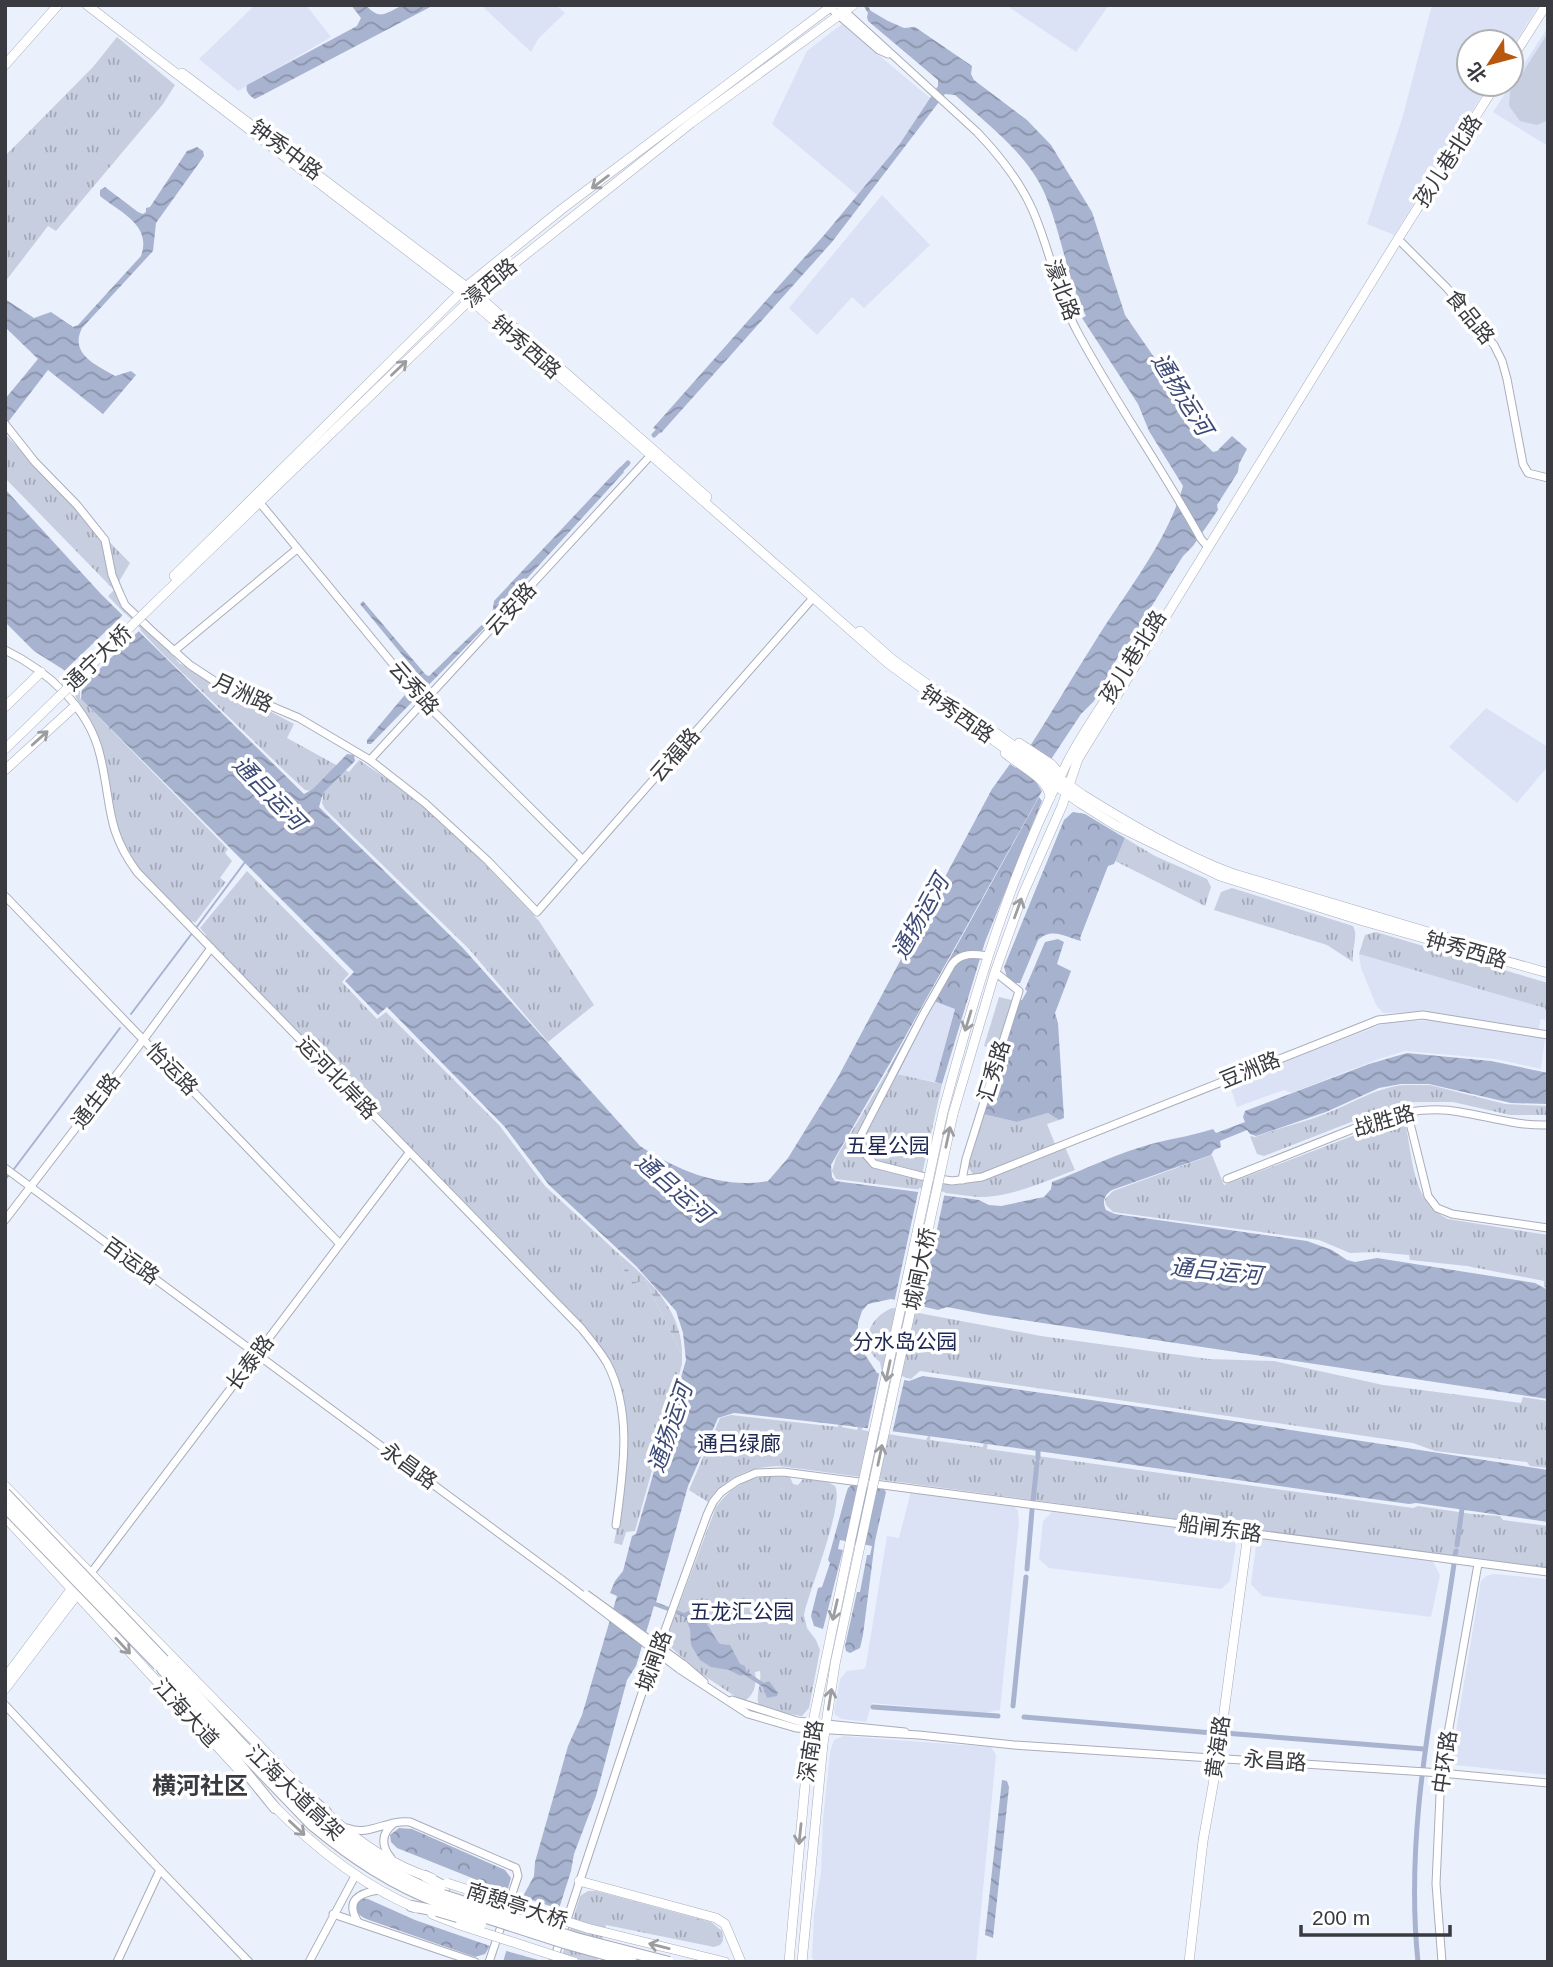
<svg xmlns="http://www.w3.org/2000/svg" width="1553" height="1967" font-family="Arial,'Noto Sans SC',sans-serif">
<defs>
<pattern id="grass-tufts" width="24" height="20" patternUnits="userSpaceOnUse" patternTransform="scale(1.75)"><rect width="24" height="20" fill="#c7cee0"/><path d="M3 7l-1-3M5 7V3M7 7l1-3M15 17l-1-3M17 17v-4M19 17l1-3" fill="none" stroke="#a3a8b7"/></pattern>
<pattern id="forest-crowns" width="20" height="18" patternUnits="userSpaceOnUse" patternTransform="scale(1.75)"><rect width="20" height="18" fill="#a7b2cf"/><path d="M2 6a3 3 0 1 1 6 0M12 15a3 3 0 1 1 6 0" fill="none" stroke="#8992a9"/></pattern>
<pattern id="wetland-marsh" width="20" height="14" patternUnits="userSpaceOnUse" patternTransform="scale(1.75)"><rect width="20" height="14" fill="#c7cee0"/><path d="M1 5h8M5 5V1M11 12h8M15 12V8" fill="none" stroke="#a3a8b7"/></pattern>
<pattern id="water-waves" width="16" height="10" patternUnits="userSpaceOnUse" patternTransform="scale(1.75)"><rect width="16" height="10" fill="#a8b3d0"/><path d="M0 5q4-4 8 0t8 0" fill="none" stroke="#8a93aa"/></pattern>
</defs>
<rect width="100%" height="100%" fill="#ebf0fd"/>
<!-- built -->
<g fill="#dbe2f5">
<path d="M255,5H306L331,37L238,91L199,59Z"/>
<path d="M481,5H556L565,13L538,39L531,52Z"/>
<path d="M1012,5H1109L1076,52L1010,8Z"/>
<path d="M1432,5H1539L1511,49V42H1469V84H1489L1394,235L1367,224L1402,119Z"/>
<path d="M842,24L931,99L862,199L772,124L807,51Z"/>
<path d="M1548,27V146L1493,112Z"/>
<path d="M882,195L930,245L864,308L852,297L817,335L789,308Z"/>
<path d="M1486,708L1548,747V766L1517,803L1449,747Z"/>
<path d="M1359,954L1518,998L1546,1008L1545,1020L1541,1019L1538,1031L1431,1012L1383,1013L1376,1005L1361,968Z"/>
<path d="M933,1001L955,1008L935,1082L898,1075Z"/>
<path d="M1430,1020L1545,1038L1541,1069L1496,1059L1405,1051L1376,1060L1291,1093L1284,1090L1237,1107L1231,1089L1238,1079L1386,1023Z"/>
<path d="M911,1491L1013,1505L1018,1511L1019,1522L1000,1710L983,1713L872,1703L866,1722L842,1719L835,1715L834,1711L840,1679L847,1671L864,1669L866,1665L887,1536L899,1538Z"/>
<path d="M1052,1512L1229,1533L1236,1545L1230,1581L1221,1589L1049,1568L1039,1559L1043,1521Z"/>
<path d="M1265,1537L1432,1560L1440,1575L1431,1617L1262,1596L1251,1584L1256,1546L1259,1540Z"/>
<path d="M1494,1574L1548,1579V1775L1456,1765L1451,1761L1481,1581L1486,1576Z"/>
<path d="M843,1736L991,1747L996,1755L976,1962H816L812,1958L814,1915L821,1873L823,1820L830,1752L834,1740Z"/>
</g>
<!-- grass -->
<g fill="url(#grass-tufts)">
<path d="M117,37L175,85L163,104L56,231L48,226L5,282V156L93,67Z"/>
<path d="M5,434L130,563L114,590C126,616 150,629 168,649C172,653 175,658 179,663L294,724L287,738L349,772L359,760L432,809L539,921L594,1005L548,1042L469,949L325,809L322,803L323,797L315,789L311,791L305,790L291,777L161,652L108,596L114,590L5,478Z"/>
<path d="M80,688V698L228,849L225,853L232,861L220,878L226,882L195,923L193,921L191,923L138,869L128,855L115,824L103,753L75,696L76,692Z"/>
<path d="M1125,838L1155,856L1207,879L1211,887L1205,906L1115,861Z"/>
<path d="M247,871L349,974L342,982L377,1019L386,1012L499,1125L545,1186L619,1254L629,1284L645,1280L682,1355V1364L635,1531L626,1532L622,1545L614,1543L622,1502V1402L603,1352L205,937L206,935L200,928Z"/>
<path d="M1232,888L1353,926C1359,936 1351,950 1353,962L1327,945L1214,910L1221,892Z"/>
<path d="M1376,932L1548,983V1015L1545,1008L1359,954L1365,935Z"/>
<path d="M887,1072L942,1084L921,1179L956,1185L978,1181L967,1166L983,1114L1017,1122L1048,1113L1059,1120L1047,1124L1057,1149L1065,1147L1075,1170C1043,1182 1013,1197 977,1197L836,1179L832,1171L836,1158Z"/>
<path d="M1403,1085H1430L1505,1104L1548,1106V1115H1510L1453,1102H1415L1364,1117L1264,1156L1257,1154L1250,1136L1255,1137C1278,1128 1302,1123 1325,1114C1351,1104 1375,1088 1403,1085Z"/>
<path d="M1401,1120L1406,1127C1413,1160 1413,1204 1448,1219L1548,1235V1288L1544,1287V1281L1467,1266L1410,1260L1409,1255L1376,1252L1350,1253L1319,1240L1113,1212L1106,1205L1105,1199L1113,1191L1212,1155L1224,1185L1381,1125Z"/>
<path d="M892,1308L1041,1336L1209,1359L1274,1361L1383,1385L1521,1403L1523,1397L1548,1401V1468L1530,1466L1527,1462L1435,1451L1413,1443L920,1371L911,1379L882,1373L880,1362C857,1346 869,1317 892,1308Z"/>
<path d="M731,1415L838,1427L839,1422L843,1419L842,1427L857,1430L859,1422L863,1426L862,1430L926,1440L931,1431L930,1440L983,1447L985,1437L988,1441L987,1449L1413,1508L1418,1506L1472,1514L1500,1516L1503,1520L1548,1526V1569L779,1466C749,1467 726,1477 708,1502L689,1490L720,1418Z"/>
<path d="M767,1476L790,1477L793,1484L798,1485L803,1479L828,1482L835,1486C845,1504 809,1590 804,1615L807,1628L816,1640L820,1650L809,1708L802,1716L784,1713L759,1705C755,1695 762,1682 760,1671L755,1672C757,1682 755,1694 746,1700L739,1699L700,1673L665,1642L716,1507C729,1489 745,1479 767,1476Z"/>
<path d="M588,1891H596L711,1922L722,1931L723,1941L720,1945L714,1947L606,1925L597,1962H560L580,1896Z"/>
</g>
<!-- forest -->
<g fill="url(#forest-crowns)">
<path d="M1039,797L1042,801L985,942L942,1084L935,1082L955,1009L934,1001L898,1074L887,1072Z"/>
<path d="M1073,812L1085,814L1125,838L1114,864L1108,866L1080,938L1081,941C1065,937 1052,927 1038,940L1020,983H1014L1007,977L1004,967L1064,820Z"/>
<path d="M1058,939L1064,942L1057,964L1071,971L1055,1013L1058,1023L1064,1118L1059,1120L1048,1113L1017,1122L983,1114L1019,1000H1022L1027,991L1025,989L1045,942Z"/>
<path d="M853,1484L883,1488L886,1492L875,1541L863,1635L860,1648L850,1653L846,1651L845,1646L857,1592H860L867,1555H870L872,1546L840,1540L838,1549L843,1550L823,1629L814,1626L811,1616L818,1588L822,1587L830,1563L828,1560L846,1494L848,1488Z"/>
<path d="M399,1828L412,1829L505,1870L511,1878L507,1892L397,1848L391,1842L390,1835Z"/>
<path d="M362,1898L368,1899L415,1920L490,1946L485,1954L475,1957L369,1920C360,1917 354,1912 358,1902Z"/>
</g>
<!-- wetland -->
<path fill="url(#wetland-marsh)" d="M619,1254C650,1280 683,1312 682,1355L645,1280L629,1285Z"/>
<!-- garden -->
<g fill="#c7cee0">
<path d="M1548,33V120L1537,125L1520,121L1509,106L1510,92Z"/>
<path d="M999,997L1012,1000L997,1050L984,1046Z"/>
</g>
<!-- water -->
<g fill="url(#water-waves)">
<path d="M351,5H366C382,24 389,9 405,5C414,3 425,5 434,5L255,99C249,96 245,91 247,85L357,26L361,18Z"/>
<path d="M863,5H867L871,11L888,21L904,28L915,27L972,66L971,74L974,80L1027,120L1051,145L1092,212L1125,315L1178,392L1183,403C1175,421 1202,440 1213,452L1217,451L1232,436L1247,449L1239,464L1238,472L1217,505L1218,510L1193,546L1183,556L1123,652L1121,651L1094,701L1081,714L1036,782L1042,791L901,1044L835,1158L831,1165L832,1177L835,1181L979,1200L989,1205L1001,1206L1034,1199L1044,1197L1051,1189L1052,1182C1086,1169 1120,1152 1155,1143C1175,1138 1195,1135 1213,1129L1216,1133L1245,1122L1243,1117L1245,1111L1369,1064L1407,1053L1491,1061L1548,1073V1104L1511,1103L1429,1084H1401L1379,1088L1326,1112L1256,1136L1250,1134L1247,1130L1220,1141L1221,1147L1214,1150L1211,1155L1112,1190C1104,1195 1102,1202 1106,1210L1115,1214L1307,1241L1332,1250L1347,1260L1355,1262L1377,1258L1535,1283L1548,1290V1399L989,1315L947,1307L938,1310L891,1299L868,1304L862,1311L858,1323V1336L862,1350L877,1373L909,1381L923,1376L1182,1413L1548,1470V1522L1416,1503L1409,1504C1184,1474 960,1436 734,1413L718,1418L688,1486L656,1602L684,1613L693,1609L698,1611L697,1614C708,1620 711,1634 720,1644L730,1645L740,1664L745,1666L746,1671L764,1683L769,1681L778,1693L777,1696L767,1698L763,1687L743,1674L741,1676L729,1670L711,1667L700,1660L691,1645L690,1629L685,1617L654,1606L636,1666L627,1680L596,1796L574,1854L571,1871L542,1962H503L522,1898L534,1876L535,1862L568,1746L582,1715L617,1596L610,1593L615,1581L623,1571L632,1536L636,1534L686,1360L683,1333L676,1311L661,1294L636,1266L549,1185L504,1126L387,1007L378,1015L345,981L354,972L81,699L82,688L64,670L34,651L5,622V489L101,594L304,794L313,789L347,754L354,755L355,761L323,793L319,807L462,947L640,1146C678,1171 722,1189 768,1181L788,1158L838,1077L992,789L1010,764L1016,768C1045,724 1071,679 1099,635C1129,588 1168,540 1183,486L1149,431L1138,404L1082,318L1086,316C1067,279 1062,237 1047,199C1031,156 988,125 955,95L945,94L832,242L661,433L653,428L825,234L899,145L938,86V80L868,21L867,17L868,13Z"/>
<path d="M197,147L203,151L204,156L156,223L153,251L82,328C69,354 96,365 115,376L131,371L136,375L103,414L48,370L5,426V399L38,359L5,327V299L34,318L51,312L73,327L78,325L141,256C152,225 121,213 100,196V190L105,187L138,212L143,214L146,212V208L150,207L187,151Z"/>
<path d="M620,467L624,472L499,609L496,616L371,744H367V740L419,678L418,674L360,604L363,601L426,675L429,676L492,615L494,601Z"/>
<path d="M1002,1780L1007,1781L1009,1787L993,1938L985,1935Z"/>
</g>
<!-- pier -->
<g fill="#ebf0fd">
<path d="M125,613L141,629L78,690L62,673Z"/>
<path d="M919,1188L945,1192L920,1309L894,1303Z"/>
<path d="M880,1370L905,1377L892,1434L867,1431Z"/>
<path d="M519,1896L563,1910L546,1962L503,1950Z"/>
</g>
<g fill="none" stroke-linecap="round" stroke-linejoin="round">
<!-- stream -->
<g stroke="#a8b3d0" stroke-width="2">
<path d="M196,928L245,862"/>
<path d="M131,1014L193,932"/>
<path d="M14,1169L120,1028"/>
<path d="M5,1180L8,1176"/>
</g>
<!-- canal -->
<g stroke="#a8b3d0" stroke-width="5">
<path d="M654,435L658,431"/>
<path d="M622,469L628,463"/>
<path d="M1038,1458V1451"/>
<path d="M1033,1501L1037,1463"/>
<path d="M1457,1545L1462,1509"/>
<path d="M1455,1555L1456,1551"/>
<path d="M1027,1569L1032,1510"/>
<path d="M1013,1706L1026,1577"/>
<path d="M873,1707L998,1716"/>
<path d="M1024,1717L1213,1733"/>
<path d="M1224,1733L1424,1749"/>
<path d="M1418,1962C1404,1827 1435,1697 1454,1564"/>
</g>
<!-- minor casing -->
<g stroke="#a9adba" stroke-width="9">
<g id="minor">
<path d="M827,5L879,50L888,54"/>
<path d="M838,5L977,132C1000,156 1020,181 1033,211C1050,250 1057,293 1077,331C1115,402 1162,468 1201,539L1208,547"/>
<path d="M1398,239L1447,288L1494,345L1502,361L1507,379L1523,464L1528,473L1548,478"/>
<path d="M5,424L35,462L77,505L105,540L112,575L120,594L125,605L150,629L190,665L219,684L299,718L370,760L425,803L488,861L537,912L813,598"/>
<path d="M260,503L425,703L583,860"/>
<path d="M5,650C48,671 89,708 100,755C112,803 105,829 137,872L581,1328C590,1339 600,1351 607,1363C633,1412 623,1472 616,1525"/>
<path d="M174,651L297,549"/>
<path d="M370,760L651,455"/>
<path d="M5,896L339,1243"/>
<path d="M988,956C974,954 962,952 952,964L923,1015L861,1135L862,1150L874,1164L921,1176L952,1181L982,1177L1353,1030L1378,1020L1423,1015L1548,1035"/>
<path d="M1407,1111L1428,1196L1437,1208L1452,1214L1548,1228"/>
<path d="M5,1168L561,1579"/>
<path d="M1227,1179L1383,1117C1409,1111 1434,1107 1460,1112C1490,1117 1517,1126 1548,1125"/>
<path d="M962,1180L966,1159L1019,991L995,972"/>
<path d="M5,1220L144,1039L211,948"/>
<path d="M91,1573L409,1153"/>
<path d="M683,1664L704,1682"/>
<path d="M679,1669L748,1714L796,1728L919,1735L1014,1745L1441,1773L1548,1783"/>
<path d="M732,1700L797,1721L905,1732"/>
<path d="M5,1705L160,1870L249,1962"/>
<path d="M347,1828C369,1837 387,1819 410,1822L516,1868L518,1876L489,1962"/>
<path d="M391,1858C381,1846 381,1834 393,1824"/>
<path d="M333,1914L475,1962"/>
<path d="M358,1922C345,1901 358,1893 379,1890"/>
<path d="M117,1962L160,1870"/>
<path d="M309,1962L355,1876"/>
<path d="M553,1962L641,1696L707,1515L713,1502L721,1492L737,1481L756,1473L783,1472L1548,1572"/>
<path d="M1442,1962L1436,1884L1441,1773L1478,1564"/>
</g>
</g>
<!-- major casing -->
<g stroke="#a9adba" stroke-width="10">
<g id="major">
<path d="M87,5L461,292L635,441L889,664L1080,803L1115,825L1220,876L1363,921L1548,973"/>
<path d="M1511,60L1546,5"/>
<path d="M5,65L58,5"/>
<path d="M182,73L476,294L707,497"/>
<path d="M174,576L467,286L562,209L833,5"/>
<path d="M160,598L476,294L691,123L853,5"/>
<path d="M860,631L893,660L1083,795C1130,824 1179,853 1231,873L1485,949"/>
<path d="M5,707L41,672"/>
<path d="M1019,743L1051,764L1058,772"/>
<path d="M5,749L37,718"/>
<path d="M1005,753C1018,765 1050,779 1050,798"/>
<path d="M5,770L75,706"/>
<path d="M943,1112C974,996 1010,873 1066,765C1083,731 1107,699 1127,666"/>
<path d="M953,1114L995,972L1023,894L1062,806L1078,759L1398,239L1496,84"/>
<path d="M5,1486L293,1780"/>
<path d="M5,1517L238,1769"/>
<path d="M5,1678L73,1587"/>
<path d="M5,1689L79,1592"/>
<path d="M272,1804C313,1846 361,1885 416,1908"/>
<path d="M323,1810C353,1838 392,1866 432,1878"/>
<path d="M579,1881L716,1918L725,1924L741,1962"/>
<path d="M432,1914L460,1925"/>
<path d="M587,1928L725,1962"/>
<path d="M789,1962L809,1741L850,1543"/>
<path d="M802,1962L823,1744L835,1664L860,1546"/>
<path d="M1189,1962L1203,1841L1218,1757L1248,1533"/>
</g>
</g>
<!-- highway casing -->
<g stroke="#a9adba" stroke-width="12">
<g id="highway">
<path d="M164,1660C247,1747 327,1852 443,1895"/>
<path d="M162,1669L312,1825C352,1858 392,1885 440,1903"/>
<path d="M219,1739L275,1808"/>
<path d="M286,1777L326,1812"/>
<path d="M425,1876L445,1887"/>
<path d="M411,1906L437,1911"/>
</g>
</g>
<!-- minor -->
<use href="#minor" stroke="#fff" stroke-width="7"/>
<!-- major -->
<use href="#major" stroke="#fff" stroke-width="9"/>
<!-- highway -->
<use href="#highway" stroke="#fff" stroke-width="10"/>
<!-- minor-bridge casing -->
<g stroke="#a9adba" stroke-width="9" stroke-linecap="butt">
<g id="minor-bridge">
<path d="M561,1579L679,1669"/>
<path d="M586,1594L683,1664"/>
</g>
</g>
<!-- major-bridge casing -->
<g stroke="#a9adba" stroke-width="10" stroke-linecap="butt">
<g id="major-bridge">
<path d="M37,718L160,598"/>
<path d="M850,1543L943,1112"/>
<path d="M860,1546L953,1114"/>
<path d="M447,1883L587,1928"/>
<path d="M460,1925L574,1962"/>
</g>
</g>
<!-- highway-bridge casing -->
<g stroke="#a9adba" stroke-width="12" stroke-linecap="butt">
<g id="highway-bridge">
<path d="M5,1493L164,1660"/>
<path d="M5,1507L158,1665"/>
<path d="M443,1895L576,1938L669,1962"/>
<path d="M440,1903L564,1943L632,1962"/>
<path d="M437,1911L481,1924"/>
</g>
</g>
<!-- minor-bridge -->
<use href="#minor-bridge" stroke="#fff" stroke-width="7"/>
<!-- major-bridge -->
<use href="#major-bridge" stroke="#fff" stroke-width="9"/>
<!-- highway-bridge -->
<use href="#highway-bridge" stroke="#fff" stroke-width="10"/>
</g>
<!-- one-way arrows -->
<defs><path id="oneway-shaft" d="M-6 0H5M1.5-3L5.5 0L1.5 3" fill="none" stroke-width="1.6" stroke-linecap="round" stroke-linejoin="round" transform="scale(1.75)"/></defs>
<g stroke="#9c9da0">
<use href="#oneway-shaft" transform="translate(600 182) rotate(143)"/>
<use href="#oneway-shaft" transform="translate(399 368) rotate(-44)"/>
<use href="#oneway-shaft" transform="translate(40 738) rotate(-42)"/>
<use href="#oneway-shaft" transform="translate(1018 908) rotate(-70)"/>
<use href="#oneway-shaft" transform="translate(968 1021) rotate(107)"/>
<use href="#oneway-shaft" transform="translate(948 1137) rotate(-78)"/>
<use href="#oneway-shaft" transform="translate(888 1371) rotate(102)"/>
<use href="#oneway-shaft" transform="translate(880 1455) rotate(-78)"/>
<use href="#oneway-shaft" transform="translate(835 1610) rotate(103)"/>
<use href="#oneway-shaft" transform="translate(123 1646) rotate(47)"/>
<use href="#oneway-shaft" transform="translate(830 1699) rotate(-81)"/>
<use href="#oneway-shaft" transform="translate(297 1828) rotate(43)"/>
<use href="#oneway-shaft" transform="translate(800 1834) rotate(96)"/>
<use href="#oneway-shaft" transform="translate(659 1946) rotate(-166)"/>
</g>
<g text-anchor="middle" stroke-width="7" stroke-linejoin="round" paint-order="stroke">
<!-- street labels -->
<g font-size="21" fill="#393b40" stroke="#fff">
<text transform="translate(286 150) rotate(37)" y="7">钟秀中路</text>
<text transform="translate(1448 161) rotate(-57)" y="7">孩儿巷北路</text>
<text transform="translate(490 283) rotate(-40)" y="7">濠西路</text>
<text transform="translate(1062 290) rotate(70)" y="7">濠北路</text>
<text transform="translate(1470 317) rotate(51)" y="7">食品路</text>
<text transform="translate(526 347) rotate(41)" y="7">钟秀西路</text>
<text transform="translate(511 609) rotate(-48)" y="7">云安路</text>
<text transform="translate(1133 657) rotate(-58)" y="7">孩儿巷北路</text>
<text transform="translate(98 658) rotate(-44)" y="7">通宁大桥</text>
<text transform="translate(414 688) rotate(49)" y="7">云秀路</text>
<text transform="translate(243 693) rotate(25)" y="7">月洲路</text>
<text transform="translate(957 714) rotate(35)" y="7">钟秀西路</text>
<text transform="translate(675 755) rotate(-49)" y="7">云福路</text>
<text transform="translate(1466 950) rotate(16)" y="7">钟秀西路</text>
<text transform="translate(172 1069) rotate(46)" y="7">怡运路</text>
<text transform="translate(1250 1070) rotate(-22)" y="7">豆洲路</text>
<text transform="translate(994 1071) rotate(-73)" y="7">汇秀路</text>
<text transform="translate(337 1078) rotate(46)" y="7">运河北岸路</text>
<text transform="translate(96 1101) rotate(-52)" y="7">通生路</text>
<text transform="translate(1384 1121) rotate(-16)" y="7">战胜路</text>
<text transform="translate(131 1261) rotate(36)" y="7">百运路</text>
<text transform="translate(920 1269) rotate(-78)" y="7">城闸大桥</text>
<text transform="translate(250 1363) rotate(-53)" y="7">长泰路</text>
<text transform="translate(409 1466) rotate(36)" y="7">永昌路</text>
<text transform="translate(1220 1529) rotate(8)" y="7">船闸东路</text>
<text transform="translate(654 1661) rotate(-70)" y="7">城闸路</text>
<text transform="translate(186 1713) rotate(47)" y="7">江海大道</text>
<text transform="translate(1218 1747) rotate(-82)" y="7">黄海路</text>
<text transform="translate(811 1751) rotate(-81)" y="7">深南路</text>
<text transform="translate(1275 1761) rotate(4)" y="7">永昌路</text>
<text transform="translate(1445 1762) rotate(-82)" y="7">中环路</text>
<text transform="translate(295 1793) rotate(44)" y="7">江海大道高架</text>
<text transform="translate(517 1906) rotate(18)" y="7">南憩亭大桥</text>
</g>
<!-- park labels -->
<g font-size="21" fill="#202a52" stroke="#fff">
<text x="888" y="1153">五星公园</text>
<text x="905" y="1349">分水岛公园</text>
<text x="739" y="1451">通吕绿廊</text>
<text x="742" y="1619">五龙汇公园</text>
</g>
<!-- water labels -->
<g font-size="23" font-style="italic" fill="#3d4a75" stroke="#fff">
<text transform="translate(1182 394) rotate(58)" y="8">通扬运河</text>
<text transform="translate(269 793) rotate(46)" y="8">通吕运河</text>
<text transform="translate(920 917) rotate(-61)" y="8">通扬运河</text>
<text transform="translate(674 1188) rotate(41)" y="8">通吕运河</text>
<text transform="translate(1216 1271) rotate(6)" y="8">通吕运河</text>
<text transform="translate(670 1428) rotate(-71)" y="8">通扬运河</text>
</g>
<!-- quarter labels -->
<g font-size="24" font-weight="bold" fill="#393b40" stroke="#fff">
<text x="200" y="1794">横河社区</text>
</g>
</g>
<!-- border -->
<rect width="1553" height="1967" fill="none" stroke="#393b40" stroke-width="14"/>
<!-- north arrow -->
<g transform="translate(1490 63) rotate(234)"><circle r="33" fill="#ffffff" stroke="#b0b1b3" stroke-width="2"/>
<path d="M0-5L12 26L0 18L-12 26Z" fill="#b7580e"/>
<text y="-10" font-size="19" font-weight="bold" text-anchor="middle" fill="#393b40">北</text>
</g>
<!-- scale -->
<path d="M1301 1925v10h149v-10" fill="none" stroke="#393b40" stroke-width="3.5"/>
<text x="1312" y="1925" font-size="21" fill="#393b40" stroke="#ffffff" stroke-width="5" paint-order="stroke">200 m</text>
</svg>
